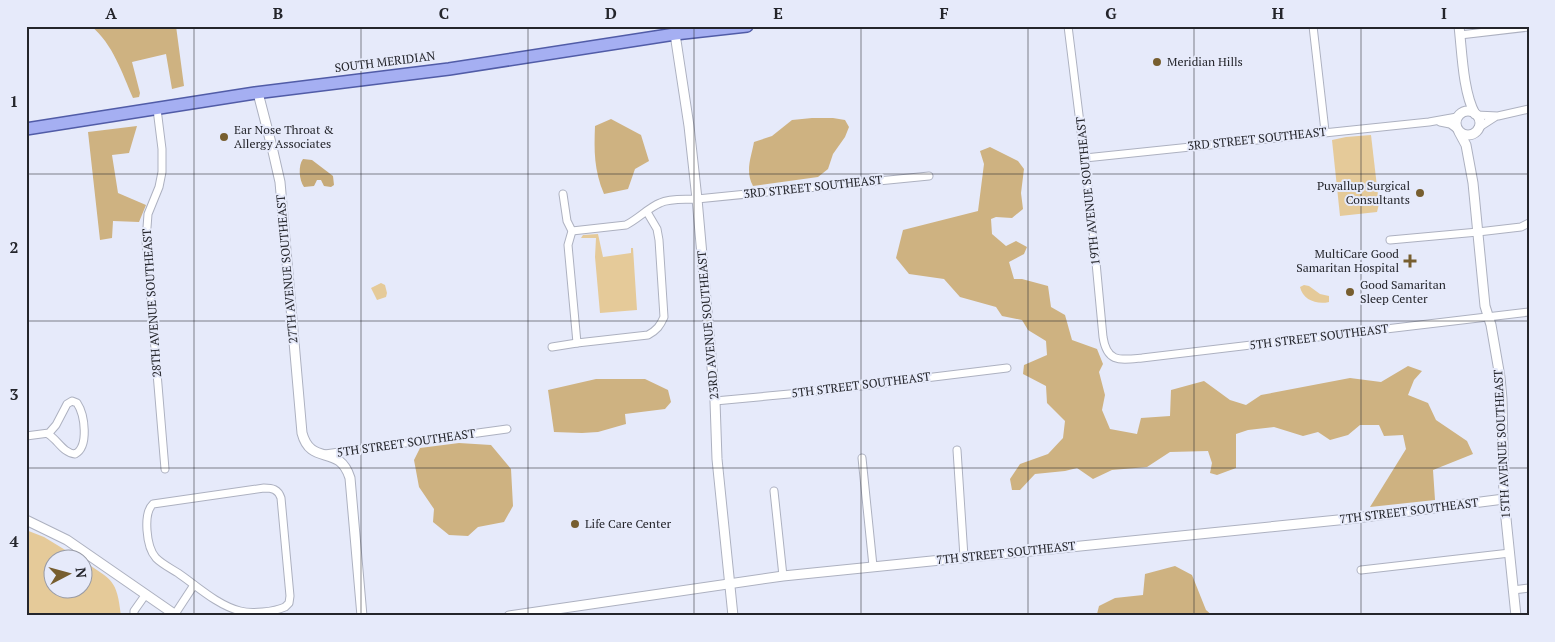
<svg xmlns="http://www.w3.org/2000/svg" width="1555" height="642" font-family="'PT Serif',serif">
<rect width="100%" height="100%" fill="#e6eafa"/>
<!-- green -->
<g fill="#e5ca99">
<path d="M1371,135L1379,204L1377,212L1340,216L1332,140L1346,137Z"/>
<path d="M598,234L603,257L631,253V248H633L637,310L600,313L595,257L596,238H581L583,235Z"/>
<path d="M381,283L385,285L387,293L386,297L377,300L371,288Z"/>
<path d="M1304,285L1309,286L1320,294L1329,296V302C1317,305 1303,300 1300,287Z"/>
<path d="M26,530L44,537L80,559L52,560V590H82L83,561C112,580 117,579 121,616H26Z"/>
</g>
<!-- forest -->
<g fill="#ceb281">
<path d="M91,26H176L184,86L172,89L166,54L132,62L140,93L139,97L133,98C122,73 113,44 91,26Z"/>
<path d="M812,118H833L845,120L849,127L845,137L833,154L828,169L818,177L753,186C745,171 751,158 754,142L772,136L792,120Z"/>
<path d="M611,119L641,135L649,161L635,169L628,189L604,194C594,170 594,151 595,126Z"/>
<path d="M137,126L129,153L112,155L118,193L146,205L139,222L113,221L112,238L100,240L88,132Z"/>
<path d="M990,147L1018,161L1024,169L1021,193L1023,209L1012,218L996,217L991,219L992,234L1006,246L1016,241L1027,247L1024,254L1009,262L1014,279H1022L1048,286L1051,307L1065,315L1072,340L1097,349L1103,364L1099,372L1105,395L1102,410L1110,429L1137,434L1141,418L1170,416L1171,390L1204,381L1230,400L1246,405L1261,395L1350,378L1381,382L1408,366L1422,371L1414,380L1408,395L1428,403L1436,420L1467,441L1473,454L1433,470L1435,500L1370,507L1406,449L1403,435L1384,436L1379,425H1360L1348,435L1330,440L1318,432L1303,436L1274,427L1248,430L1236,434V468L1217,475L1210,473L1212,463L1208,451L1170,452L1147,467L1112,470L1093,479L1077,468L1065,471L1035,474L1020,490H1012L1010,479L1020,464L1048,454L1063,438L1065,421L1047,403L1046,386L1023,374L1024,365L1047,355L1046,341L1028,330L1022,320L1002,316L996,307L960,297L944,279L909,274L896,258L903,230L978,211L984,164L980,151Z"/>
<path d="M596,379H645L668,390L671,402L665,409L625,414L626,424L598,432L582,433L554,432L548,390Z"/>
<path d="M459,443L491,445L511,469L513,506L504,522L478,527L468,536L449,535L433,522L434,509L419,487L414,460L420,448Z"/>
<path d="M1175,566L1192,575L1206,610L1213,616H1101L1097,614L1099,606L1115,598L1143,595L1145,574Z"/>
</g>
<!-- water -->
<path fill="#c6aa79" d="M303,159L312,160L333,176L334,185L331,187L324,186L321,180H317L314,186L304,187C299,180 298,165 303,159Z"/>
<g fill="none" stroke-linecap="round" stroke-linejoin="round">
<!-- minor casing -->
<g stroke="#adb1c0" stroke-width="9">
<g id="minor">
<path d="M1068,26L1092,220L1103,337C1107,363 1120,360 1142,358L1529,312"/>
<path d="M1313,26L1325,131"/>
<path d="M1460,35L1529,27"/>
<path d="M157,109L162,149V172L159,187L148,214L146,241L165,469"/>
<path d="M1476,115L1498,116L1529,109"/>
<path d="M1440,122L1450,124L1457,129"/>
<path d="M1478,128L1495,117"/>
<path d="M1085,158L1429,122L1457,117"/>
<path d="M563,194L567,221L572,231L568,245L577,343L648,335C657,330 660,326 664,317L659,240L657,229L647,212"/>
<path d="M572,231L626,225C638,219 648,208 660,203C671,198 685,200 697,199L929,176"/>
<path d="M1390,240L1478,232L1521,227L1529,223"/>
<path d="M552,347L577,343"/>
<path d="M715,401L811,392L1007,368"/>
<path d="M26,436L49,433L56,425L67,404L72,401L77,403C85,415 89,447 75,454C63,453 58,440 48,434"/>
<path d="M957,450L964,557"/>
<path d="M325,454L507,429"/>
<path d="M862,458L873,566"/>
<path d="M264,488C272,488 278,489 281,498L290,596L289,603L285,607C274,612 251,614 240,611C217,605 197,586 178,573C170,568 162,564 156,558C146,547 143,513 153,504Z"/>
<path d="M774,491L783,576"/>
<path d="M1361,570L1510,553"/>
<path d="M1513,590L1529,588"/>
<path d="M175,614L194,585"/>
<path d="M134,616V611L146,594"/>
</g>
</g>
<!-- tertiary casing -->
<g stroke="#adb1c0" stroke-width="11">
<g id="tertiary">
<path d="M1459,26C1462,52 1463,92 1475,114"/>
<path d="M675,34L689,126L697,199L715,401L717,459L733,616"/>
<path d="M258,93L272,147L280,182L302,433C311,467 339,443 350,478L362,616"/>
<circle cx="1468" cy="123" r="12"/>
<path d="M1459,132L1466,145L1473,183L1485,306L1491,325L1500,377L1502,399L1504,499L1516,616"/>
<path d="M26,520L67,540L177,616"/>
<path d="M509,616L783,576L1348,519L1504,499"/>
</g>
</g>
<!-- primary casing -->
<g stroke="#515ca7" stroke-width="14">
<path id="primary" d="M26,129L255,93L449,69L675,34L747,26"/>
</g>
<!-- minor -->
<use href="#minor" stroke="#fff" stroke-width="7"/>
<!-- tertiary -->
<use href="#tertiary" stroke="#fff" stroke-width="9"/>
<!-- primary -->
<use href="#primary" stroke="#a5aff2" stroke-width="11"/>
</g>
<!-- grid -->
<path fill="none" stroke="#24252b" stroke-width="1" stroke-opacity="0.55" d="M194,26V616M361,26V616M528,26V616M694,26V616M861,26V616M1028,26V616M1194,26V616M1361,26V616M26,174H1529M26,321H1529M26,468H1529"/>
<!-- markers -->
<g fill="#775e2f" stroke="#e6eafa" stroke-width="2">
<circle cx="1157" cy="62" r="5"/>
<circle cx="224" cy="137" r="5"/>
<circle cx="1420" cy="193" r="5"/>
<path d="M1407.5 253.5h5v5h5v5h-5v5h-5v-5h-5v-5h5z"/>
<circle cx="1350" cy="292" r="5"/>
<circle cx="575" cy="524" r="5"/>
</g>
<g text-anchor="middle" stroke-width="4" stroke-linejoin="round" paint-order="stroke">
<!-- street labels -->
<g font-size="12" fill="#24252b" stroke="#e6eafa">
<text transform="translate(385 62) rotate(-7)" y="4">SOUTH MERIDIAN</text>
<text transform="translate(1257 139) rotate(-6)" y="4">3RD STREET SOUTHEAST</text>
<text transform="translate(813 187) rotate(-6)" y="4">3RD STREET SOUTHEAST</text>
<text transform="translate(1088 191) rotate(-96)" y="4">19TH AVENUE SOUTHEAST</text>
<text transform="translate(287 269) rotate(-95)" y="4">27TH AVENUE SOUTHEAST</text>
<text transform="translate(152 303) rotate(-94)" y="4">28TH AVENUE SOUTHEAST</text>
<text transform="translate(708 325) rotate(-95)" y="4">23RD AVENUE SOUTHEAST</text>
<text transform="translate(1319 337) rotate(-7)" y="4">5TH STREET SOUTHEAST</text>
<text transform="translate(861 385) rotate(-7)" y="4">5TH STREET SOUTHEAST</text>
<text transform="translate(406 443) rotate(-8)" y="4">5TH STREET SOUTHEAST</text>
<text transform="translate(1502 444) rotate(-93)" y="4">15TH AVENUE SOUTHEAST</text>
<text transform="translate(1409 511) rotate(-7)" y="4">7TH STREET SOUTHEAST</text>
<text transform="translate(1006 553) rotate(-6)" y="4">7TH STREET SOUTHEAST</text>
</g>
<!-- poi labels -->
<g font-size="12" fill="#24252b" stroke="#e6eafa" text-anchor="start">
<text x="1167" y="66">Meridian Hills</text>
<text x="234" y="134">Ear Nose Throat &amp;<tspan x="234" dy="14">Allergy Associates</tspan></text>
<text x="1410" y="190" text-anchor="end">Puyallup Surgical<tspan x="1410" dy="14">Consultants</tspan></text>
<text x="1399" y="258" text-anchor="end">MultiCare Good<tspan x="1399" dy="14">Samaritan Hospital</tspan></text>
<text x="1360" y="289">Good Samaritan<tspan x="1360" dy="14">Sleep Center</tspan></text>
<text x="585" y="528">Life Care Center</text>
</g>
</g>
<!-- border -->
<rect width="1555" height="642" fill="none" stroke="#e6eafa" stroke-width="55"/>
<!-- north arrow -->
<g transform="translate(68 574) rotate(84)"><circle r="24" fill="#e6eafa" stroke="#989ba7"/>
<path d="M0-4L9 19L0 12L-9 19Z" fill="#775e2f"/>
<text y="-8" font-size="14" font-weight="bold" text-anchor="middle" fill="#24252b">N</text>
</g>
<rect x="28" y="28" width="1500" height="586" fill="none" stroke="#24252b" stroke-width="2"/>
<g font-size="16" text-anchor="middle" font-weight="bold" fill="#24252b">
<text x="111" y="19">A</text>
<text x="278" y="19">B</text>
<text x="444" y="19">C</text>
<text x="611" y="19">D</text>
<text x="778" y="19">E</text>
<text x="944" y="19">F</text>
<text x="1111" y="19">G</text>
<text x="1278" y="19">H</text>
<text x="1444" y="19">I</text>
<text x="14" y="107">1</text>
<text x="14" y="253">2</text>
<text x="14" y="400">3</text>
<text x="14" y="547">4</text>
</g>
</svg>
